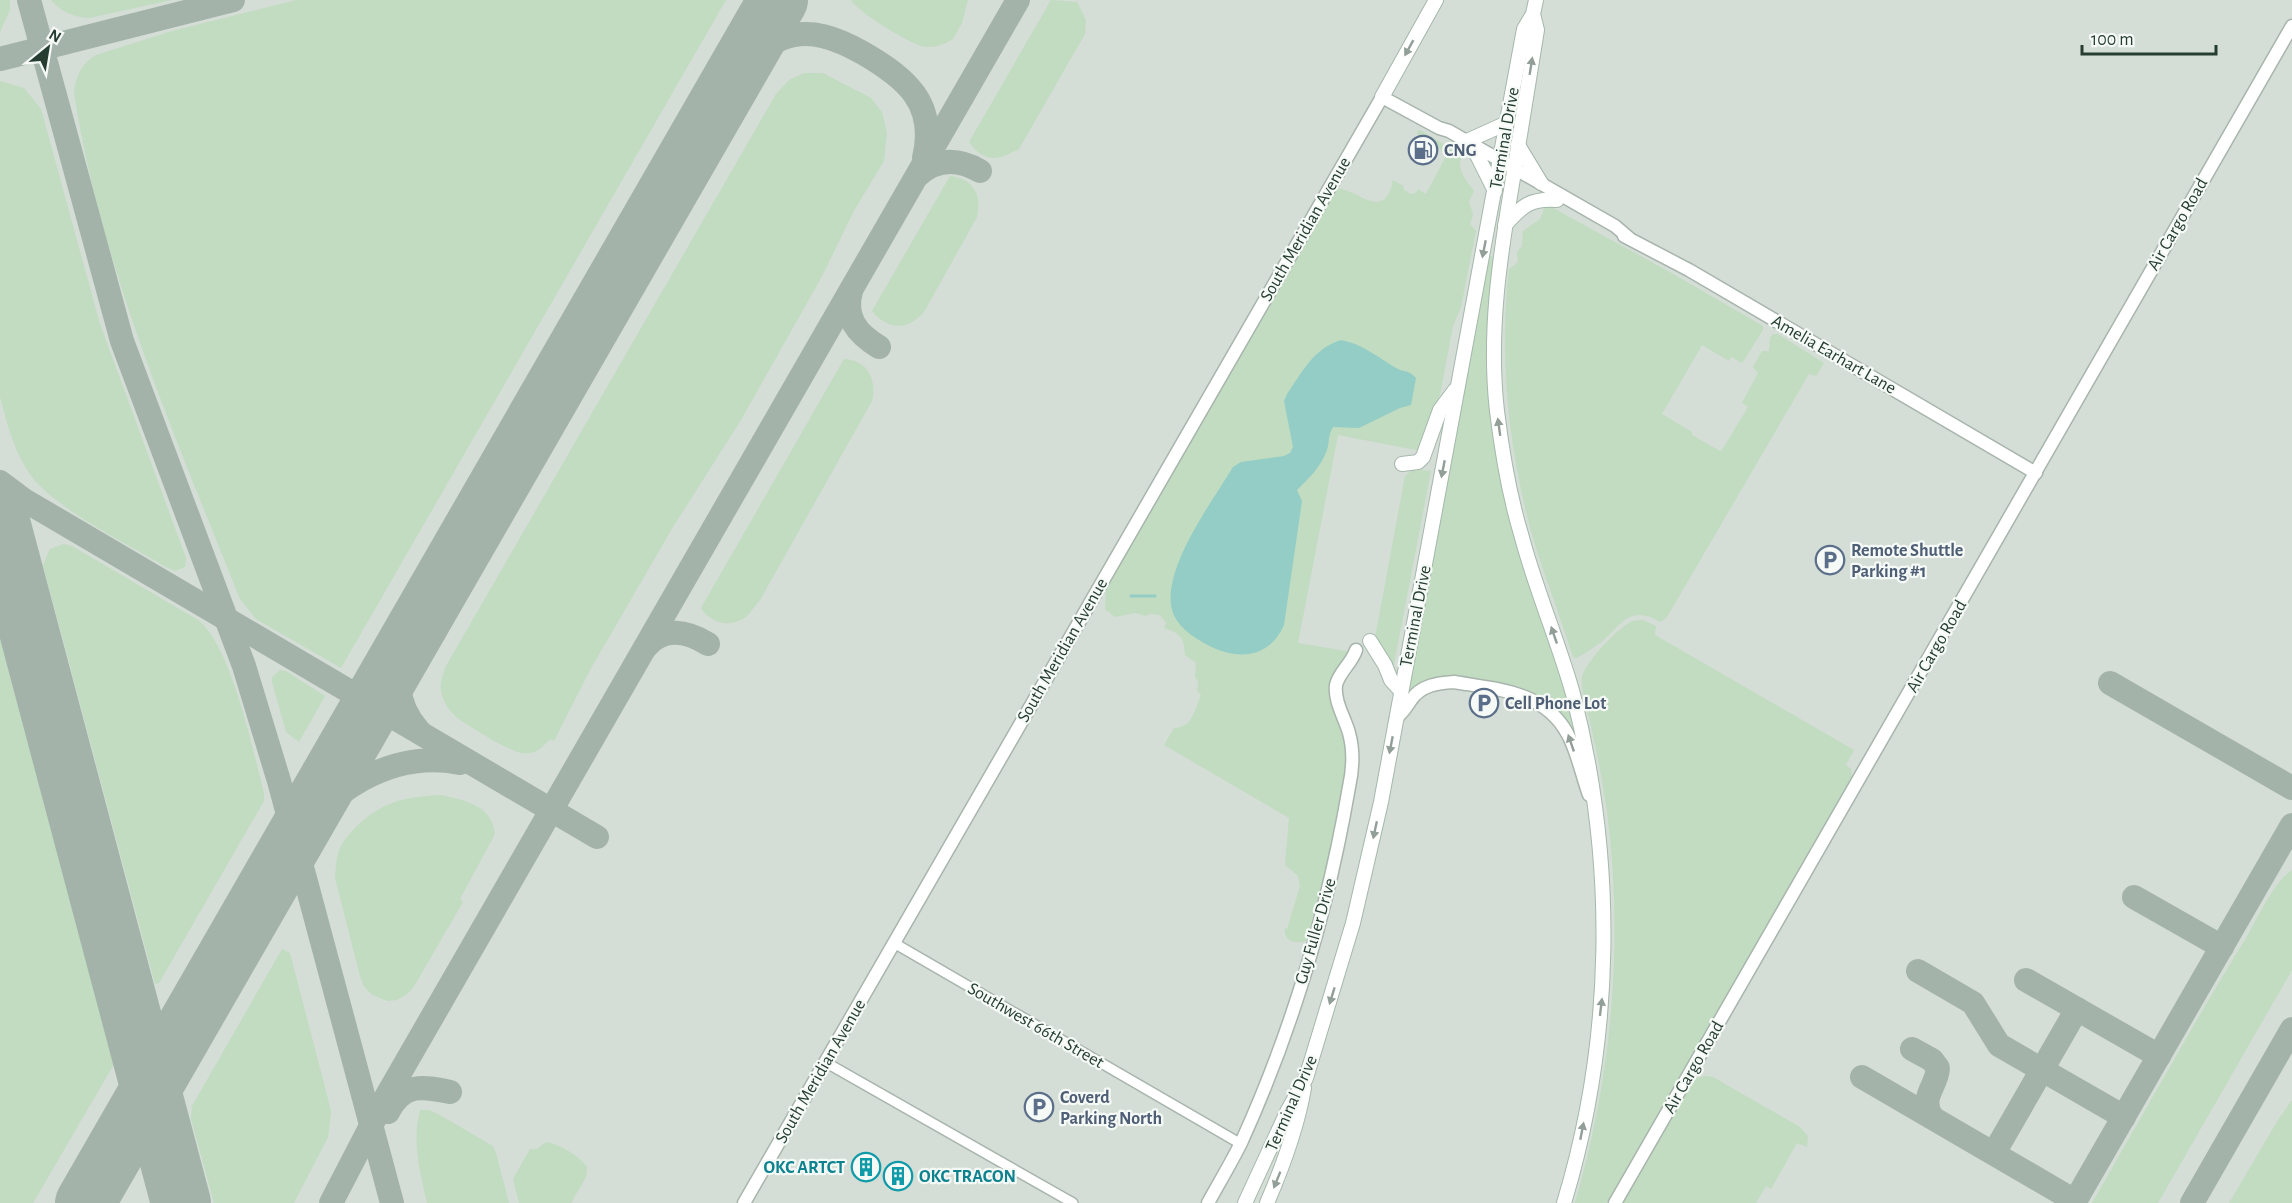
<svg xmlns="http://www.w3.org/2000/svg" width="2292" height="1203" font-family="'Alegreya Sans',sans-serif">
<rect width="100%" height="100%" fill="#e5ede8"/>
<!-- built -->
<rect fill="#d4ddd6" x="0" y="0" width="2292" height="1203"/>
<!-- green -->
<g fill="#c1dcc0">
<path d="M0,0H10V10L0,32Z"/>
<path d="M51,0H172L89,18C74,17 61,12 51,0Z"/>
<path d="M296,0H726L341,668L256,619L240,599C175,436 101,268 74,93C76,76 81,64 96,55L172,31Z"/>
<path d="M851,0H968L962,23L953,39C943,45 933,49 921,46C907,42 858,12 851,0Z"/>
<path d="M1051,0L1077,2L1086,20L1085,34L1019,149C999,159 986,165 969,142Z"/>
<path d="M804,73H823L871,98L882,112L887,133L884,161L855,209L821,278L741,420L673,527L590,670L554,741L550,739C542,748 535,755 522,753C510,752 471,727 460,720C452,714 446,706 443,698C438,687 442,676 446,666L776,94L789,80Z"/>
<path d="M0,81L24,88L41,109L100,324L186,558L185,567L175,571L166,567C128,544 49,506 27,470C13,447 7,423 0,397Z"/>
<path d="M1420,130L1462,155C1456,170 1466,180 1474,191L1469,202L1473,214L1470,224L1476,231L1461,307L1453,326L1440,395L1421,451L1338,435L1298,643L1346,651L1352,650L1335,712L1345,746L1346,768L1323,885L1309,937L1306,941C1296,945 1283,940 1285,928L1287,929L1300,886L1298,876L1285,865L1289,818L1164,745L1174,728C1194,727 1194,710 1201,695L1197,691L1198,681L1195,677L1196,663L1185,655C1184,638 1181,633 1164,628L1166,623L1160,615L1150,614L1146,616L1135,613L1115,617L1105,609L1106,589L1336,188C1357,189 1385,223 1393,180L1404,186L1403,189L1411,194L1416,193L1418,189L1426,194L1446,156L1440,149L1418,136L1417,132Z"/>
<path d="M950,176C973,179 982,194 977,217L924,312C907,331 888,330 872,311Z"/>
<path d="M1546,204L1675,275L1763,326V330L1742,363L1731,357L1729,361L1702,345L1662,414L1692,432V435L1720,451L1722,450L1748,407L1742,403L1758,373L1753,367L1762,351H1769L1770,338L1773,334H1778L1824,363L1816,376L1809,374L1667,617L1661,622C1627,604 1623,625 1600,643C1592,648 1585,654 1576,658L1573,657C1560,615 1543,573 1531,531C1508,445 1499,357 1509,269L1518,262L1517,252L1522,246L1523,231L1540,219Z"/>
<path d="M1488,256H1492L1494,266L1490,393L1574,730H1571L1555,708L1546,700L1518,686L1449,675L1427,682L1413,690L1408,689Z"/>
<path d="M844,359C868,360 877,380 872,401L760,600C756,604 752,611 748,615C733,629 711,624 701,608Z"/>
<path d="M1419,470L1431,471L1394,664L1391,666L1375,638L1405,476L1411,471Z"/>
<path d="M64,544L72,546L198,620C231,645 253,751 264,793V801L159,983L155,984L43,565L50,549Z"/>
<path d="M1643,620L1656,626L1655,635L1854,750L1846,765L1851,769L1852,777L1607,1203H1575C1612,1076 1624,942 1607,811C1603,784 1598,757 1592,731C1589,714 1581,695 1582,677C1585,663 1615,631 1629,623C1633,620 1638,620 1643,620Z"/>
<path d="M0,639L114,1064L33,1203H0Z"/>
<path d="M280,670L286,671L325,696L299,742L286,732L272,682V677Z"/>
<path d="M441,795C466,801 492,805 495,834L460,899L463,902L413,988L407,994L397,1000L388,1001L379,998L371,994L363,985L360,976L335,878C336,867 336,856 341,846C351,828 375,808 395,802C409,797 426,796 441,795Z"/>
<path d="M2292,870V970L2158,1203H2092C2143,1115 2193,1024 2246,938C2258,918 2273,883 2292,870Z"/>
<path d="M282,949L290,953L327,1095L331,1112L328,1137L294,1203H214L191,1119L192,1106Z"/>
<path d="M1706,1076L1713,1077L1800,1127L1808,1136L1807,1147L1797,1143L1771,1189L1766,1186L1756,1203H1620L1690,1082L1696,1078Z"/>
<path d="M2292,1100V1203H2229L2278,1120Z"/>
<path d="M420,1110H429L438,1114L493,1146L496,1153L509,1203H427C420,1172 412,1143 420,1110Z"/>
<path d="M546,1142C559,1144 580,1156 587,1167L586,1177L571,1203H519L513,1179L530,1149H537Z"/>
</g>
<!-- water -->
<path fill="#93cdc6" d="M1341,340C1363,344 1377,357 1396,368C1405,373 1408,369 1416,378L1411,405L1400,408L1359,428L1333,427C1327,438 1330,441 1327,450C1321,467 1309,478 1297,490L1302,501L1284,625C1267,663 1230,660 1199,640C1186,632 1173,621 1171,605C1166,563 1212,502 1233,467L1241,462L1284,456L1290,453L1293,447L1284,401L1287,394C1303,371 1313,349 1341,340Z"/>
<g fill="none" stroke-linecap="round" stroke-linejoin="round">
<!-- stream -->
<path stroke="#93cdc6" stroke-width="3" d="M1131,596H1155"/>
<!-- taxiway -->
<g stroke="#a3b3aa" stroke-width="24">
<path d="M29,0L122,341L244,666L279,781L392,1203"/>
<path d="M0,59L233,0"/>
<path d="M721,99C737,74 752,50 781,39C810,27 838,39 863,53C906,78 937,103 924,158"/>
<path d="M917,176C936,158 958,158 980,171"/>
<path d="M851,291C844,317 856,333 879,347"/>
<path d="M0,482L24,500L597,837"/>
<path d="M408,640C398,675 392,701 419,731"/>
<path d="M646,647C663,626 687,631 708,644"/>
<path d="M2110,683L2292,788"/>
<path d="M288,850C326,793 389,749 460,763"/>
<path d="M2134,897L2222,947"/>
<path d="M1918,971L1973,1003L1999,1045L2124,1117"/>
<path d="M2026,980L2159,1056"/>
<path d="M1912,1049L1932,1060L1938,1068C1937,1086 1919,1098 1932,1117"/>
<path d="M1862,1077L2075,1201"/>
<path d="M388,1112C403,1083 422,1086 450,1092"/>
<path d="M1994,1153L2077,1009"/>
<path d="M331,1203L386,1097L1018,0"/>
<path d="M2074,1203L2292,825"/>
<path d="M2192,1203L2292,1029"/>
</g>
<!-- runway -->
<g stroke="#a3b3aa" stroke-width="60">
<path d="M0,522L181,1203"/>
<path d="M85,1203L778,0"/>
</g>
<!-- minor casing -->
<g stroke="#a8b5ad" stroke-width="12">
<g id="minor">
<path d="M894,943L1241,1144"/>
<path d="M825,1062L1073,1203"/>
</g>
</g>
<!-- tertiary casing -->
<g stroke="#a8b5ad" stroke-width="15">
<g id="tertiary">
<path d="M1624,236L1689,270L2036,473"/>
<path d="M1396,718C1404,712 1406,707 1411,700C1421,685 1438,683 1454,682C1496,689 1544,691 1567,733C1577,750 1582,776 1589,795"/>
<path d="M744,1203L1382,97L1439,128L1449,131L1615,226L1629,238"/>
<path d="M1208,1203C1219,1183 1231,1163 1241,1143C1292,1031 1328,909 1349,787C1353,769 1354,751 1349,733C1345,718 1334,702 1336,685C1339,672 1352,663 1356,650"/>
<path d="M1615,1203L2292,26"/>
</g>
</g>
<!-- secondary casing -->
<g stroke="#a5b8ac" stroke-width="16">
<g id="secondary">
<path d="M1533,14L1537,30C1529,80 1521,129 1513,178C1500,255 1488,333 1497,411C1502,452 1509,494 1521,534C1535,588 1558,640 1573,694C1616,861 1614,1038 1564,1203"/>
<path d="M1382,97L1436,0"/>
<path d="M1467,141L1507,123"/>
<path d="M1518,145L1541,183"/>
<path d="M1476,153L1495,191"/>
<path d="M1505,225C1522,206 1530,198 1557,200"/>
<path d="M1402,464L1418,462L1423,457L1440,410L1455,390"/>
<path d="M1370,641L1385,665L1391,680L1401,691"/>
<path d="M1245,1203L1287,1112L1306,1078L1353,923L1381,802L1524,29L1533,14L1536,0"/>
<path d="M1267,1203C1283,1166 1297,1129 1304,1088"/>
</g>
</g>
<!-- minor -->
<use href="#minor" stroke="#fff" stroke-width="9"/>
<!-- tertiary -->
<use href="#tertiary" stroke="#fff" stroke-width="12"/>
<!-- secondary -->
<use href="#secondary" stroke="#fff" stroke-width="14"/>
</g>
<!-- one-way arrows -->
<defs><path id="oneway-solid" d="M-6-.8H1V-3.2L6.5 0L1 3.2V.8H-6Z" transform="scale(1.5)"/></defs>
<g fill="#929e98">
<use href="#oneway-solid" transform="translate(1409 48) rotate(119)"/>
<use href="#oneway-solid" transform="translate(1531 66) rotate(-81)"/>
<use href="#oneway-solid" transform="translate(1484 249) rotate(101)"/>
<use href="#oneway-solid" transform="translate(1499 427) rotate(-98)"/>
<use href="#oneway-solid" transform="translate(1443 469) rotate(101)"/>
<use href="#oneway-solid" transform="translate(1554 635) rotate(-109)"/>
<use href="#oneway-solid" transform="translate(1571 743) rotate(-109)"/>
<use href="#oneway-solid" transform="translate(1391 745) rotate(101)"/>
<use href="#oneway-solid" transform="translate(1375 830) rotate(102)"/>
<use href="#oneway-solid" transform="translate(1332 996) rotate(107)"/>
<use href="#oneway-solid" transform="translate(1601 1007) rotate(-83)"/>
<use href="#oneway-solid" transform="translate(1582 1131) rotate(-79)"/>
<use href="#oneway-solid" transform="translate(1277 1180) rotate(112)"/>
</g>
<!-- icons -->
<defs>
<g id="fuel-ring" transform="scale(1.5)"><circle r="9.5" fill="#f6faf7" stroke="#5c6f8a" stroke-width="1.5"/><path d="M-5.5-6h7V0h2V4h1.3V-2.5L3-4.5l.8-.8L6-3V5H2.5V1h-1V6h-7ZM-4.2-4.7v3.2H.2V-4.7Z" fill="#5c6f8a"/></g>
<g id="parking-ring" transform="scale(1.5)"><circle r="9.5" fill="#f6faf7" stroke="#5c6f8a" stroke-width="1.5"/><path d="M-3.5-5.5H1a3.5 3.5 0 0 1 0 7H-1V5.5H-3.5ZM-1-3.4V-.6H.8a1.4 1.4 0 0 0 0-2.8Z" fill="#5c6f8a"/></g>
<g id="building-ring" transform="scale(1.5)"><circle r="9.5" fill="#f6faf7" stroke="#0f9aa8" stroke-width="1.5"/><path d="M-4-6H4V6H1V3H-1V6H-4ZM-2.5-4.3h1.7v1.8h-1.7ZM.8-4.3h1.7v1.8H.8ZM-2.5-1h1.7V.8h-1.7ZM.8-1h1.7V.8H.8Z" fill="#0f9aa8"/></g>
</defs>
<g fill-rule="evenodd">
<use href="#fuel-ring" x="1423" y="150"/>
<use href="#parking-ring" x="1830" y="560"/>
<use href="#parking-ring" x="1484" y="703"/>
<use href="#parking-ring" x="1039" y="1107"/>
<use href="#building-ring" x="866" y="1167"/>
<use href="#building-ring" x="898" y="1176"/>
</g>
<g text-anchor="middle" stroke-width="4.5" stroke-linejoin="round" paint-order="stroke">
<!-- street labels -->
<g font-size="18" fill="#263e31" stroke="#f6faf7">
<text transform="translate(1504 138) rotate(-80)" y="6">Terminal Drive</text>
<text transform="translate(2177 224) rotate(-60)" y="6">Air Cargo Road</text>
<text transform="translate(1305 229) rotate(-60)" y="6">South Meridian Avenue</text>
<text transform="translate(1834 354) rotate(30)" y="6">Amelia Earhart Lane</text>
<text transform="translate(1415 616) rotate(-79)" y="6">Terminal Drive</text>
<text transform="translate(1936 646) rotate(-60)" y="6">Air Cargo Road</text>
<text transform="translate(1062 650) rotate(-60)" y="6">South Meridian Avenue</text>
<text transform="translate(1315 931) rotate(-74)" y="6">Guy Fuller Drive</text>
<text transform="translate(1036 1025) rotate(30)" y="6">Southwest 66th Street</text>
<text transform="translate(1693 1067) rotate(-60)" y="6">Air Cargo Road</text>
<text transform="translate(820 1071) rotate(-60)" y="6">South Meridian Avenue</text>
<text transform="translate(1291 1103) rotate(-66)" y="6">Terminal Drive</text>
</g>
<!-- service labels -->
<g font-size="18" font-weight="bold" fill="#4e5e75" stroke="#f6faf7" text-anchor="start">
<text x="1444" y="156">CNG</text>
<text x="1851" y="556">Remote Shuttle<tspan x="1851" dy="21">Parking #1</tspan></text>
<text x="1505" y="709">Cell Phone Lot</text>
<text x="1060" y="1103">Coverd<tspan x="1060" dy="21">Parking North</tspan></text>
</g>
<!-- culture labels -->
<g font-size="18" font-weight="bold" fill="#0d838f" stroke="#f6faf7" text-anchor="end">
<text x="845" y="1173">OKC ARTCT</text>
<text x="919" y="1182" text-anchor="start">OKC TRACON</text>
</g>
</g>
<!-- north arrow -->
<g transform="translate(48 48) rotate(30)" stroke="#f6faf7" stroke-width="4.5" paint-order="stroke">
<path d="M0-4.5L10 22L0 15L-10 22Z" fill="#263e31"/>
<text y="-9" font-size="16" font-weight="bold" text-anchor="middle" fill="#263e31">N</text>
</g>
<!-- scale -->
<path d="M2082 45v9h134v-9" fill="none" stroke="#263e31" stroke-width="3"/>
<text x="2091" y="45" font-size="18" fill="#263e31" stroke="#f6faf7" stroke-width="4.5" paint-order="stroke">100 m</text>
</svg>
